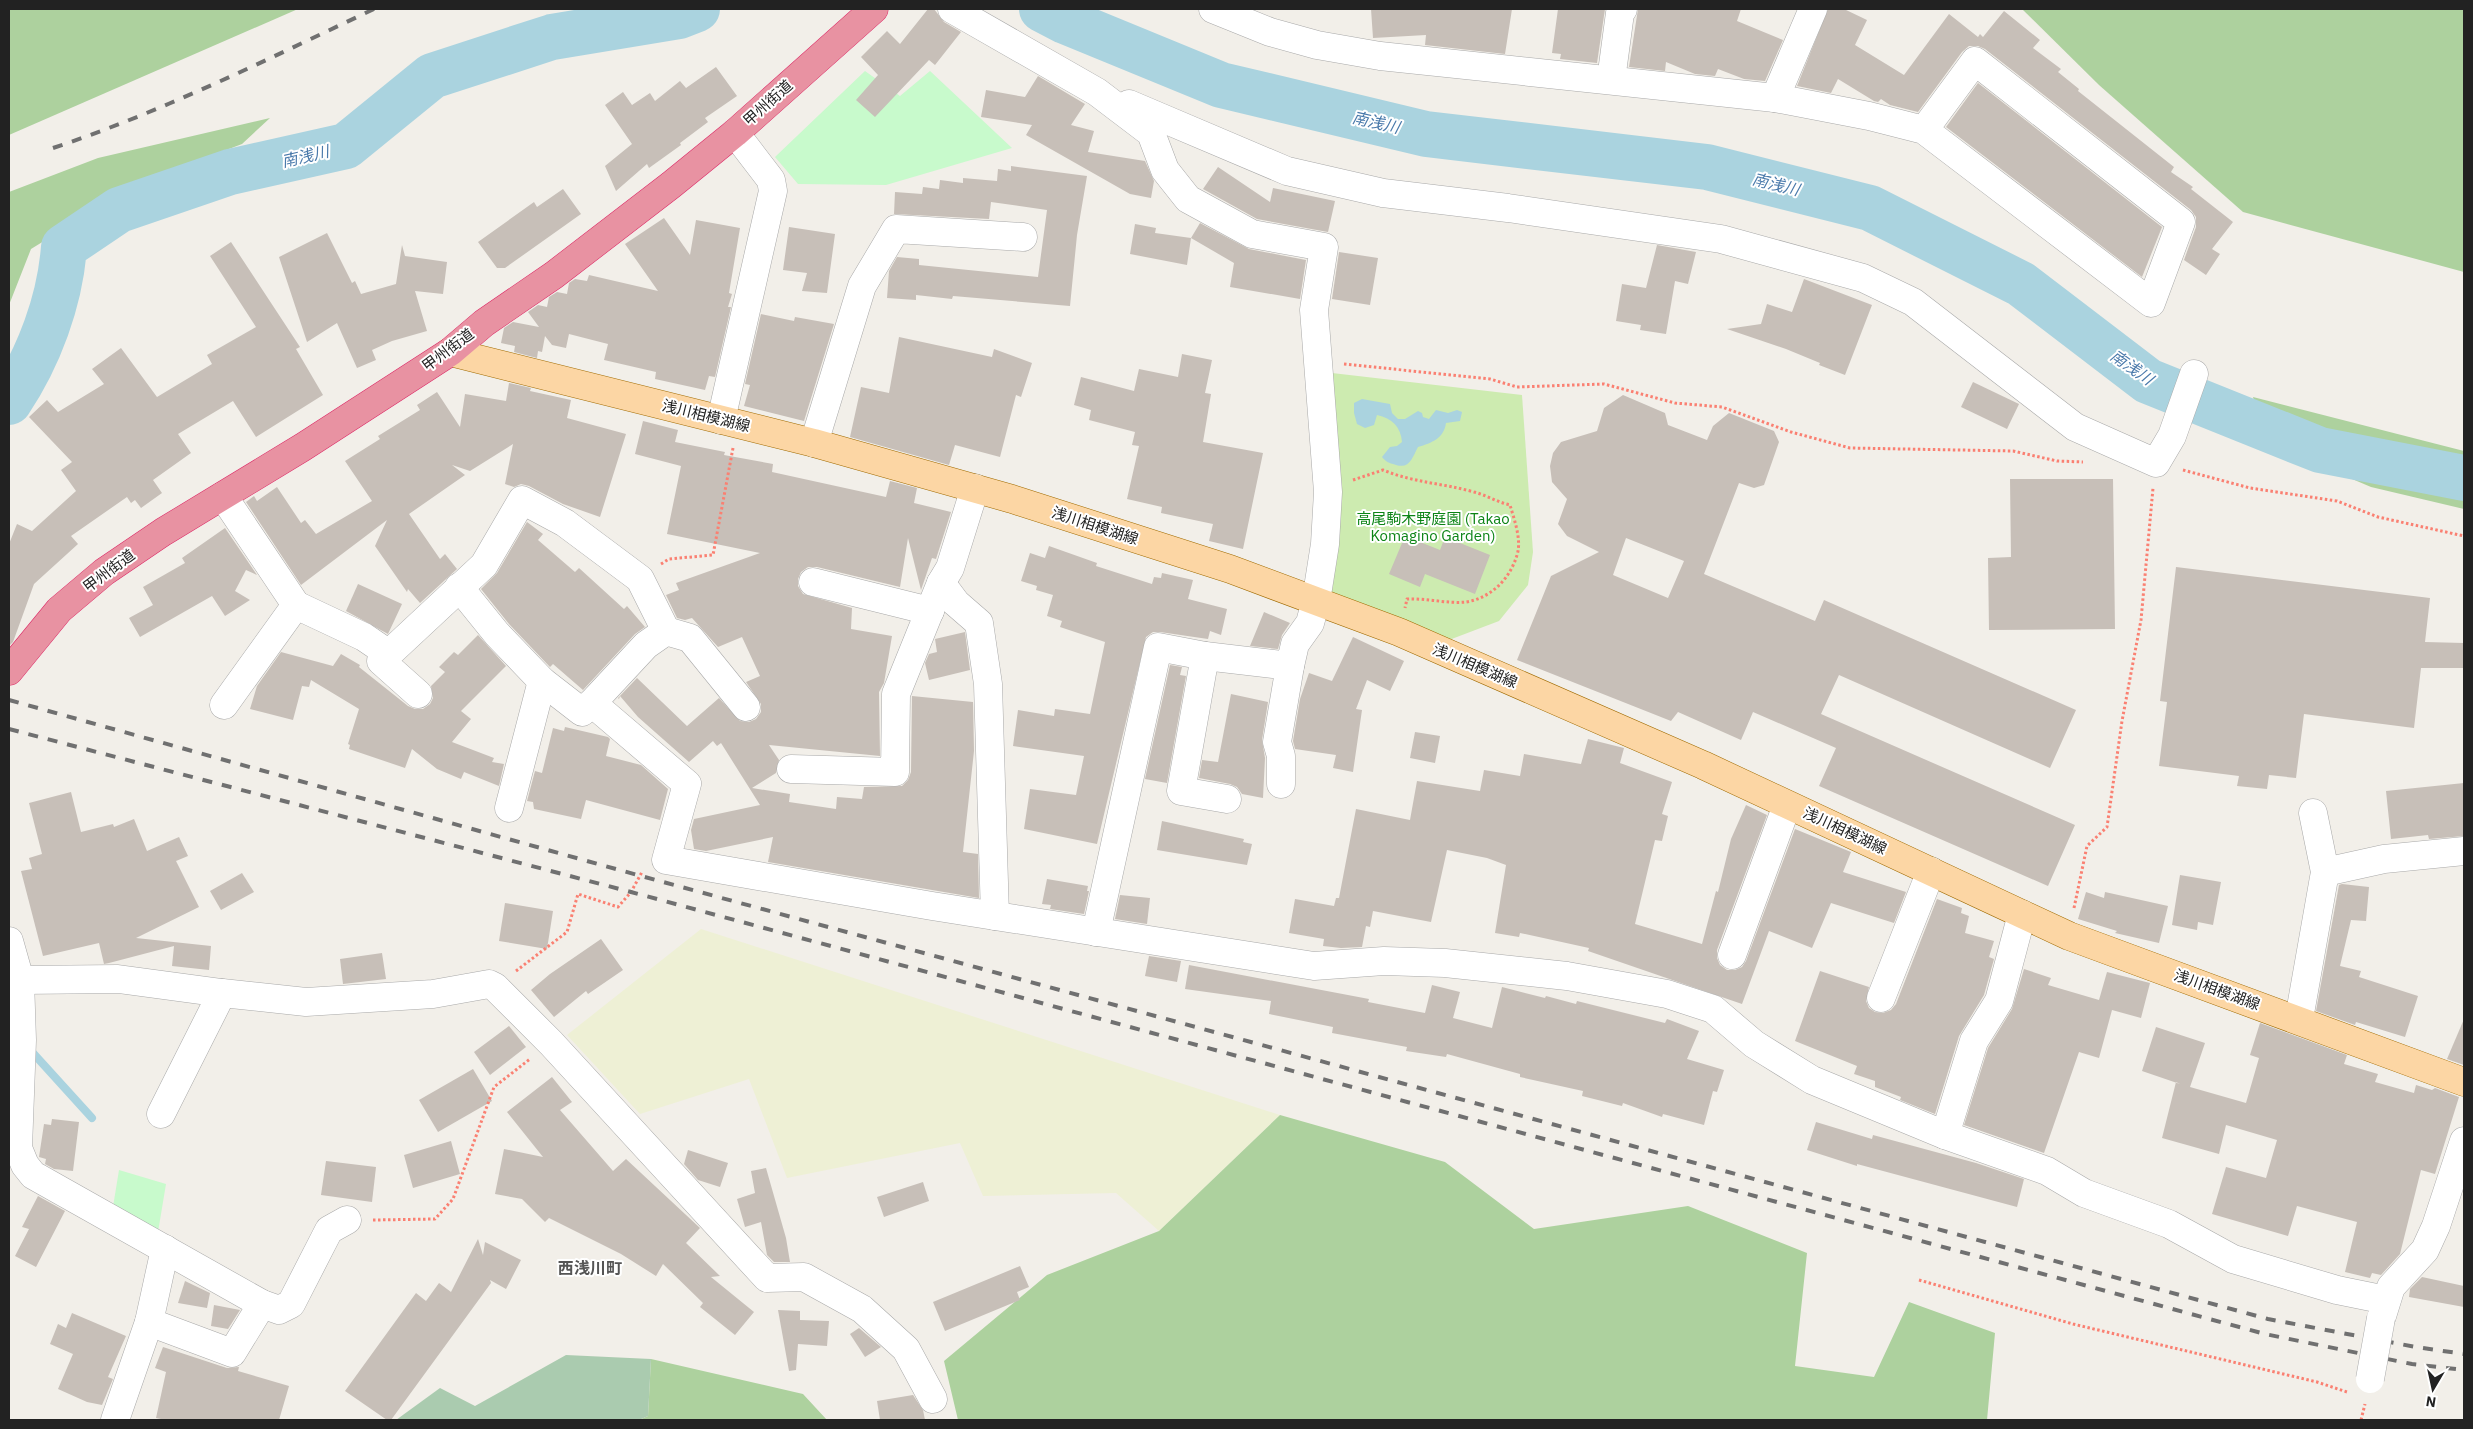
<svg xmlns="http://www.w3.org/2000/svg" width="2473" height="1429" font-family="'IBM Plex Sans','Noto Sans JP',sans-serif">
<rect width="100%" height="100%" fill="#f2efe9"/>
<!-- farmland -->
<path fill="#eef0d5" d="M701,929L1280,1115L1159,1231L1116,1193L983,1196L960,1143L787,1178L749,1079L640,1114L567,1035Z"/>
<!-- grass -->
<path fill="#cdebb0" d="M1332,373L1522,395L1533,552L1528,585L1499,621L1449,640L1325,591Z"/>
<!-- forest -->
<g fill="#add19e">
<path d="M9,9H298L9,135Z"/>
<path d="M2022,9H2464V272L2243,212L2099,85Z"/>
<path d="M270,118L242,144L135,185L31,249L9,305V192L98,158Z"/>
<path d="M2253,397L2464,451V509L2371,487L2265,442Z"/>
<path d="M1280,1115L1445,1162L1534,1229L1688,1206L1807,1253L1795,1366L1874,1377L1909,1302L1995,1333L1987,1420H958L944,1361L1047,1275L1159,1231Z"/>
<path d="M651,1359L803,1394L827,1420H639L648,1416Z"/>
</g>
<!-- cemetery -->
<path fill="#aacbaf" d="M566,1355L651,1359L648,1416L639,1420H396L440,1388L475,1406Z"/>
<!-- park -->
<g fill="#c8facc">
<path d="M865,71L900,96L930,71L1012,148L886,185L798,184L775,157Z"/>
<path d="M119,1170L166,1184L156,1244L111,1219Z"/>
</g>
<!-- water -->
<path fill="#aad3df" d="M1362,399L1390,404L1392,413L1398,419H1405L1418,411L1422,413L1423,417L1429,419L1436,410L1448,413L1457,410L1462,412L1460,421L1446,423C1444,438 1432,443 1418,447C1412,458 1410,469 1396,465C1390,463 1387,463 1382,457L1390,447L1397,446L1402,442C1401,427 1392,418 1377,415L1374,425L1365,428L1357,424L1354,413V403Z"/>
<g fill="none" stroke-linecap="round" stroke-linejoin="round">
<!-- stream -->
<path stroke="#aad3df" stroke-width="8" d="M26,1051L33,1053L92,1118"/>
<!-- river -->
<g stroke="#aad3df" stroke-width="46">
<path d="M1042,9L1065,21L1221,85L1426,134L1707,167L1870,208L2021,284L2148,381L2320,450L2464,478"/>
<path d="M9,402C39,357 60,301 64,247L119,210L230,172L346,146L432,76L552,37L679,16L697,9"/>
</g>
</g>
<!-- building -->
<g fill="#c7bfb8" fill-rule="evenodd">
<path d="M928,9H934L944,22L961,32L935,65L929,60L875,117L856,100L878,75L861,57L887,31L900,44Z"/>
<path d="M1371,9H1512L1505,54L1425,45L1426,35L1373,38Z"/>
<path d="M1558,9H1605L1597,63L1560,59L1561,54L1552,53Z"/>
<path d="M1638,9H1741L1737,21L1783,40L1765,81L1744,79L1718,69L1715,76L1695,74L1666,62L1665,71L1629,67Z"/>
<path d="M1828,9H1844L1867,20L1855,45L1904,75L1949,14L1978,37L1980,34L1983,37L2004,11L2040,40L2033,48L2061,69L2058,72L2079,89L2078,91L2174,167L2171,172L2193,187L2191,189L2233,222L2212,249L2220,254L2206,275L2184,260L2196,227V217L2191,210L1985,49L1978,46H1969L1962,52L1918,112L1890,105L1881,99L1878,102L1874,101L1838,79L1831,93L1797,86Z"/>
<path d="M716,67L737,96L705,118L708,122L680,143L681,145L649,168L647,164L616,191L605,166L632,144L605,105L623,92L632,105L650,93L655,101L680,81L686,88Z"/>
<path d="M1038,76L1085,104L1071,125L1094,131L1088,152L1145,161L1154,181L1151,198L1130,194L1026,135L1032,125L981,117L986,90L1025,97Z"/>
<path d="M1978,83L2162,227L2142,277L1946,127Z"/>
<path d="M1011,166L1087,176L1077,235L1070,306L953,296L952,299L916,295V300L887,298L889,271L897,257L919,259V265L1038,277L1047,210L991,202L989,219L894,214L895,192L922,194L923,187L939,189L940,180L963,183V178L997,181L998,169L1011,171Z"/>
<path d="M1218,167L1270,202L1273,188L1335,201L1328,232L1257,219L1203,189Z"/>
<path d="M563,189L581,214L505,268H497L478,242L534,202L537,207Z"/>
<path d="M664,218L690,255L696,220L740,228L729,293L732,294L728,307H731L715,377L709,376L705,390L655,379L656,372L604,360L608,344L569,334L566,348L552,345L545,336L542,352L538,351L537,358L514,352L515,346L501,343L504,328L513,322L539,327L528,312L538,305L547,307L549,297L557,292L567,294L569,283L575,279L587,281L589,275L658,291L625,244Z"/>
<path d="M1200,223L1249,249L1306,260L1300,299L1230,287L1234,263L1191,238L1187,265L1130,254L1135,224L1156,228L1155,233L1191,238Z"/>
<path d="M789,227L835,234L827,293L802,291L807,273L783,270Z"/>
<path d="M327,233L352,283L355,281L361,294L396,284L402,245L405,256L447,262L443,294L415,291L427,331L392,341L372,350L376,360L357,368L337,323L307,342L279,257Z"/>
<path d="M231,242L300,347L296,349L323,395L256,437L233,401L178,434L191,453L153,480L162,493L141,508L135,500L131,503L127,497L71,536L78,544L34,584L13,642L9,646V544L17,524L32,531L76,491L61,470L72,462L29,417L47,400L58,412L104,384L92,369L121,348L157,397L212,364L207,355L256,327L210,256Z"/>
<path d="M1657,245L1696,252L1688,284L1675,281L1666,334L1640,330L1641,325L1616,321L1622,284L1646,288Z"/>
<path d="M1339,252L1378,258L1370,305L1332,299Z"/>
<path d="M1804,279L1872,305L1845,375L1819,365L1820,363L1786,349L1727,329L1761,324L1767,304L1792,312Z"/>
<path d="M761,314L794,321L795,317L834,324L804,421L744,406L750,385L745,384Z"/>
<path d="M899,337L992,357L994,349L1032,363L1021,397L1016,395L1000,457L955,445L949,465L850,437L861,387L889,393Z"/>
<path d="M1182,354L1212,360L1205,393L1211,394L1203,442L1263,453L1243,549L1209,541L1213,524L1161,513L1162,507L1127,499L1139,446L1132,445L1135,432L1089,420L1091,410L1074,405L1081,377L1134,391L1139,369L1178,377Z"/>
<path d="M1973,382L2019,404L2007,429L1961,407Z"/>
<path d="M509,383L531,388L530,391L571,400L567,418L626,434L600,517L563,504L529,486L521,484L514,487L505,484L513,444L470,471L452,465L465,475L409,514L440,559L445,554L457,569L420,603L408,589L407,592L375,546L387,520L301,585L246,502L254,496L257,501L277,487L301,523L305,520L316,534L372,501L345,461L380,439L378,436L420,410L417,405L437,392L460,427L465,394L506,401Z"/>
<path d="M1623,395L1665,413L1668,425L1707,440L1713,426L1729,413L1774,431L1779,442L1764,485L1754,488L1739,483L1704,574L1815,621L1824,600L2076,710L2050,768L1839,675L1821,714L2075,825L2048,886L1819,786L1836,748L1753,712L1741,740L1678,712L1671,721L1517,660L1551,576L1599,552L1567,536L1558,524L1567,499L1552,482L1550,466L1553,453L1561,442L1597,431L1604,408ZM1626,538L1684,561L1668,598L1613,575Z"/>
<path d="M643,421L678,430L675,442L725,452L724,455L773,464L772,472L886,497L890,481L917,488L914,503L951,512L936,559L932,558L921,590L908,538L900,587L817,567H808L801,572L798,579V586L803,594L852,608L851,629L892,636L884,683L879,692L880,756L769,745L779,760L776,773L752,788L790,794L789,802L836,809L837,797L862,799L864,787L902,786L908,780L911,772L912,696L973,702L974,751L963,852L978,854L979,898L768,862L773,837L706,851L694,849L691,830L694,819L760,805L721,743L717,746L713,741L689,762L638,717L620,696L619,699L618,698L637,678L687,726L719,698L740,721L749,722L756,719L761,712V704L746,682L760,676L742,637L718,647L692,618L685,620L677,618L666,595L679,590L676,583L760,553L667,534L681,466L635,454Z"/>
<path d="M2010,479H2113L2115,629L1989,630L1988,558L2011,557Z"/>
<path d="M527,522L543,534L538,540L575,572L579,568L624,609L627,606L645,627L635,634L583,690L553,664L550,667L509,624L481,589L497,573Z"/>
<path d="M225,528L257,575L246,570L235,591L250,600L225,616L212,596L140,637L129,618L153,605L143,587L185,563L182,558Z"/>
<path d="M1405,536L1440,550L1445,537L1490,555L1475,594L1425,574L1420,587L1389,574Z"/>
<path d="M1049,546L1097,563L1096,566L1152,584L1154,577L1161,578L1162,573L1193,580L1188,599L1227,609L1221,635L1210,631L1208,639L1160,632H1153L1146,637L1097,844L1024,829L1030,789L1076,795L1084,756L1013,746L1018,710L1054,716L1055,709L1090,714L1105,642L1060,627L1062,621L1047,616L1053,595L1036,590L1037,586L1021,581L1030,553L1045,558Z"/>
<path d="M2176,567L2430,598L2425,642L2464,643V668H2421L2414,728L2304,714L2296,778L2269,775L2267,789L2237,786L2239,776L2159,766L2167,702L2160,701Z"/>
<path d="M358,584L402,604L388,634L346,611Z"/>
<path d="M1264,612L1290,623L1282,635L1278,649L1250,646Z"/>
<path d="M965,632L970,670L929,680L925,663L929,654L937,652L935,639Z"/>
<path d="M478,635L506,666L461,711L471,719L452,742L494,758L492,762L504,764L499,786L464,772L461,779L437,769L412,749L405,768L349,749L350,745L348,744L359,709L311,680L309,687L302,686L293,720L250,709L257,686L281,652L333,666L341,654L360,665L359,667L408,706L415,709H423L430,704L433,698L431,686L445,672L439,667L454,652L458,655Z"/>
<path d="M1353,637L1404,661L1390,691L1367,680L1356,709L1362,710L1353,772L1333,768L1336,755L1295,749L1293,741L1300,699L1309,673L1332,681Z"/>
<path d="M1170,665L1182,667L1180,675L1186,676L1167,783L1145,779Z"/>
<path d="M1231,694L1268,702L1262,740L1265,758L1263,798L1242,794L1237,787L1230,784L1199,778L1202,760L1218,762Z"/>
<path d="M565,727L608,737L610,739L606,756L641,765L668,789L660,820L586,800L581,819L534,809L533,802L527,801L535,771L542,773L553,728L564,731Z"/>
<path d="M1415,732L1440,736L1435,763L1410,758Z"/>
<path d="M1588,739L1624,748L1620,763L1672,782L1662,814L1668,816L1662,841L1655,840L1635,924L1702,944L1716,891L1718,892L1731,839L1746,805L1767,815L1717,950V958L1720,965L1727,970H1735L1742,967L1746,961L1795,829L1851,852L1843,872L1906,892L1894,923L1831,903L1812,948L1769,931L1742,1004L1588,951L1589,948L1520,933L1519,937L1495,933L1506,865L1487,858L1447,850L1431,922L1373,911L1370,927L1366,926L1362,947L1341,948L1323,946L1324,939L1289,933L1295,899L1334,906L1336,898H1339L1356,809L1410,820L1417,781L1480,791L1484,770L1520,776L1524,754L1581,764Z"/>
<path d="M2464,783V836L2429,839L2428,835L2391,839L2386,791Z"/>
<path d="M71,792L81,832L113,824L114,827L134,819L147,851L179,837L188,856L176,861L199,907L136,938L211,946L209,970L172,966L174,946L109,963L104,964L99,943L43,956L21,871L32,869L29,858L42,854L29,803Z"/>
<path d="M1162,821L1244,839L1243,842L1252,844L1247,865L1157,850Z"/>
<path d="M242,873L254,892L221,910L210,891Z"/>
<path d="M2180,875L2221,882L2213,925L2198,922L2197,930L2172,925Z"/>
<path d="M1047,879L1088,886L1087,891H1089L1084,914L1050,909L1051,905L1042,904Z"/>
<path d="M2342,884L2369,887L2366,921L2351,920L2340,966L2361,971L2359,977L2418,996L2405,1037L2356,1022L2355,1025L2316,1011L2339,885Z"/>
<path d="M2086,892L2104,898L2105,892L2168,906L2159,943L2115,933L2117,931L2078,919Z"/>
<path d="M1120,895L1150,898L1147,924L1115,919Z"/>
<path d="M1937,899L1962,908L1961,913L1969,916L1965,933L1994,941L1989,957L1994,959L1984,995L1959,1036L1935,1114L1900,1100L1901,1097L1875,1087V1081L1854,1074L1857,1066L1795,1041L1820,971L1869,987L1866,1001L1869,1008L1875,1012L1883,1013L1891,1010L1896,1004Z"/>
<path d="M505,903L553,911L547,949L499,941Z"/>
<path d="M601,939L623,970L588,994L586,991L554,1017L531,990L550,974Z"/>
<path d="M382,953L386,979L343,984L340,959Z"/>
<path d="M1149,956L1181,961L1177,982L1145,976Z"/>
<path d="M1189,965L1369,999L1368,1002L1425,1013L1432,985L1460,992L1453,1018L1492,1028L1502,987L1545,998L1546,996L1576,1004L1577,1001L1665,1023L1667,1019L1699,1031L1687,1059L1724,1070L1717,1092L1713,1091L1704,1125L1663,1114L1662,1117L1623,1103L1622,1106L1582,1096L1583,1091L1520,1077V1074L1447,1054L1446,1057L1406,1051L1407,1047L1332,1033L1333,1027L1269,1014L1271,1001L1185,989Z"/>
<path d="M2024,969L2051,978L2048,985L2099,1000L2107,972L2150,983L2141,1018L2112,1010L2099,1058L2079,1052L2044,1153L1964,1125L1988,1048L2012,1009Z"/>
<path d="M2464,1019V1065L2447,1059Z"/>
<path d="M2260,1023L2347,1055L2344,1064L2378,1074L2375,1082L2414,1093L2416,1085L2432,1090L2435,1088L2459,1097L2435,1174L2421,1170L2400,1254L2381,1275L2372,1273L2370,1278L2345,1272L2357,1222L2297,1206L2288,1236L2212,1214L2226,1167L2266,1178L2277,1140L2226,1125L2219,1154L2162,1138L2176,1082L2180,1084L2142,1071L2156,1027L2205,1043L2190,1087L2246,1103L2259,1058L2250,1055Z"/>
<path d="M509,1026L526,1047L490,1075L474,1052Z"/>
<path d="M473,1069L492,1101L438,1132L419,1100Z"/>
<path d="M552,1077L572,1102L560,1110L613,1171L626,1159L700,1228L686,1243L720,1276L711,1277L754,1312L735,1335L700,1307L703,1303L663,1264L656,1276L621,1254L549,1218L545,1222L522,1199L495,1194L504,1149L543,1157L507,1112Z"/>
<path d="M52,1119L79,1122L73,1171L54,1169L45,1164L46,1159L39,1157L44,1124L51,1125Z"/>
<path d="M1816,1122L1872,1139L1873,1135L1976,1163L2024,1179L2017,1207L1857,1164V1166L1807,1150Z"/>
<path d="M451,1141L460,1174L413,1188L404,1155Z"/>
<path d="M688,1150L728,1163L720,1187L698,1180L684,1164Z"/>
<path d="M326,1161L376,1167L372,1202L321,1195Z"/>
<path d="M766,1168L786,1238L790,1262H774L767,1255L761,1222L745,1227L737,1199L755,1193L751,1171Z"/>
<path d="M923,1182L929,1201L884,1217L877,1197Z"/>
<path d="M38,1196L65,1211L36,1267L15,1256L29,1229L22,1227Z"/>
<path d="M478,1239L483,1255L485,1242L521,1260L506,1289L490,1280L491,1283L391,1420H387L345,1391L416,1293L426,1301L439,1283L451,1292Z"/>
<path d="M1020,1266L1029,1287L1017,1292L1020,1300L945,1331L933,1302Z"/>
<path d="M2422,1277L2464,1286V1307L2409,1297L2410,1289Z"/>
<path d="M185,1281L210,1293L207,1308L178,1303Z"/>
<path d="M214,1305L240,1310L228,1329L211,1326Z"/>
<path d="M778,1310L800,1311V1320L829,1321L827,1346L798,1344L796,1370L789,1371Z"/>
<path d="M72,1313L126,1336L108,1377L113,1379L102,1405L87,1402L58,1389L73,1354L50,1344L58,1324L66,1328Z"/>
<path d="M859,1328L881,1347L865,1357L850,1334Z"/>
<path d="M163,1347L227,1368L239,1367L238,1371L289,1386L279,1420H166L156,1418L166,1372L155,1368Z"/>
<path d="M913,1395L923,1410L925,1420H880L877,1401Z"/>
</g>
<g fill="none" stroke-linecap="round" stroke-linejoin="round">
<!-- minor casing -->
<g stroke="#a9a9a9" stroke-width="29">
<g id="minor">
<path d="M952,9L1097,92L1151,133L1165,170L1188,199L1252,234L1324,247L1314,310L1328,492L1325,544L1316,601L1310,623L1295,644L1290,666L1205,656L1158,647L1096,932"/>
<path d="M1213,9L1270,32L1317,45L1380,56L1775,98L1869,116L1924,130L2151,303L2181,222L1975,61L1924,130"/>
<path d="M1611,80L1620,13L1623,9"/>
<path d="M1775,98L1813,9"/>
<path d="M1129,104L1287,171L1383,193L1508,208L1721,239L1863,278L1913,302L2075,427L2156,463L2172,436L2194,374"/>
<path d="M721,420L773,191L771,180L735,133"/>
<path d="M814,443L862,286L896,229L1023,237"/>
<path d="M223,496L296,605"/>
<path d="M813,582L930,611"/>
<path d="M941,583L956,603L979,623L988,684L995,916"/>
<path d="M459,587L497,634L542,681L582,712L592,703"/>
<path d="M666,631L690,638L746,707"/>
<path d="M1205,656L1181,791L1227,799"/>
<path d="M418,694L381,661L484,565L522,500L565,523L640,579L666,631L646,645L592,703L687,784L666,860L932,906L1314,966L1384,961L1445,963L1567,976L1667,994L1713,1009L1754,1044L1812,1080L1945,1135L2047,1171L2084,1193L2169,1224L2233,1259L2337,1290L2386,1300"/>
<path d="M224,705L296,605L364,637L389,654"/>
<path d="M791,769L895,772L896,694L941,583L950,568L975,488"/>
<path d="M1281,784V756L1277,742L1290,666"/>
<path d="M509,808L542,681"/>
<path d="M2325,872L2384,859L2464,851"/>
<path d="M9,941L20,980L22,1040L18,1148L25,1165L33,1175L262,1304L279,1310L291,1304L329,1230L347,1220"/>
<path d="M1732,955L1787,805"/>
<path d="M20,980L118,979L222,993L306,1002L433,994L489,984L495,987L551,1043L767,1278L804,1277L862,1309L906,1349L933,1399"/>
<path d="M1881,998L1931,871"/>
<path d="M2299,1019L2325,872L2313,813"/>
<path d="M161,1114L222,993"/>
<path d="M1945,1135L1974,1041L1999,1001L2022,914"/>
<path d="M2382,1316L2391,1287L2425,1250L2436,1226L2464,1141"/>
<path d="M149,1322L232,1353L262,1304"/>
<path d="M115,1420L149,1322L165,1249"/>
</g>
</g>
<!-- major casing -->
<g stroke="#a06b00" stroke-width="29">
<path id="major" d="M450,352L814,443L1012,499L1230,569L1399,632L1703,765L2069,936L2464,1082"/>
</g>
<!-- highway casing -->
<g stroke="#dc2a67" stroke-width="29">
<path id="highway" d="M9,671L59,610L104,572L163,532L303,447L450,352L484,323L554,275L671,185L735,133L874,9"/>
</g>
<!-- path -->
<g stroke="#fa8072" stroke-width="3" stroke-dasharray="2.5 2.5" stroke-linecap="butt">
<path d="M1344,364L1490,379L1517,387L1604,384L1675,403L1722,407L1791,432L1850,448L2013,451L2057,461L2083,462"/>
<path d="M2183,470L2250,488L2337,501L2378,517L2464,536"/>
<path d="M1353,480L1383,470C1415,483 1442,483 1474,492C1486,495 1497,502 1510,505C1514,519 1522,540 1517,555C1510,579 1491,598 1466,602C1448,604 1426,598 1407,599L1405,608"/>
<path d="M661,564L669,559L713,555L733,448"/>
<path d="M2074,908L2087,846L2107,827L2122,721L2141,620L2153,488"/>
<path d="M516,971L567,932L578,894L618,907L631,892L642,872"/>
<path d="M373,1220L435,1219L453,1199L494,1087L530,1059"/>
<path d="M1919,1280L2073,1324L2317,1382L2347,1392"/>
<path d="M2361,1420L2365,1404"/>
</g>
<!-- minor -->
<use href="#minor" stroke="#fff" stroke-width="28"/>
<!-- major -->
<use href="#major" stroke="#fcd6a4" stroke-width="28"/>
<!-- highway -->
<use href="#highway" stroke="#e892a2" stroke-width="28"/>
<!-- rail -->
<g stroke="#707070" stroke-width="4" stroke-dasharray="10 10" stroke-linecap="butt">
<path d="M53,148C164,111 268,59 374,9"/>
<path d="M9,700L641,876L2268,1319L2416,1347L2464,1354"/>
<path d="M9,729L631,892L2265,1334L2412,1364L2464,1370"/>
</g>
<!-- minor-bridge casing -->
<g stroke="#a9a9a9" stroke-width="29" stroke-linecap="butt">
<path id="minor-bridge" d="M2370,1379L2381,1318"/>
</g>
<!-- minor-bridge -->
<use href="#minor-bridge" stroke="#fff" stroke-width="28"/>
</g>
<g text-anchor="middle" stroke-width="4" stroke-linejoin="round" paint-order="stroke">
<!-- street labels -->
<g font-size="15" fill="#222" stroke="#fff">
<text transform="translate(768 103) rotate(-42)" y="5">甲州街道</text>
<text transform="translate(448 350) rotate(-37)" y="5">甲州街道</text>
<text transform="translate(706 416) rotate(14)" y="5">浅川相模湖線</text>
<text transform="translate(1095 526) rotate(18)" y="5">浅川相模湖線</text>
<text transform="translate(109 571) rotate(-37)" y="5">甲州街道</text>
<text transform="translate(1475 666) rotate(23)" y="5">浅川相模湖線</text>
<text transform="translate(1845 831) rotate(25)" y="5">浅川相模湖線</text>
<text transform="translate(2217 990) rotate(20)" y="5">浅川相模湖線</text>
</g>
<!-- park labels -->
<g font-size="15" fill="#0c8416" stroke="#fff">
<text x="1433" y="524">高尾駒木野庭園 (Takao<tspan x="1433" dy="17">Komagino Garden)</tspan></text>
</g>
<!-- water labels -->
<g font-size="16" font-style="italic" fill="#4a7aab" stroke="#fff">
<text transform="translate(1376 122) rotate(13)" y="6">南浅川</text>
<text transform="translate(305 156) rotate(-13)" y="6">南浅川</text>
<text transform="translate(1776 184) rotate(14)" y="6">南浅川</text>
<text transform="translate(2132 367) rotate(35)" y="6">南浅川</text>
</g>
<!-- neighbourhood labels -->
<g font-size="16" font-weight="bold" fill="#555" stroke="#fff">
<text x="590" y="1274">西浅川町</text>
</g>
</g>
<!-- border -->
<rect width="2473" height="1429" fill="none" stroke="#222222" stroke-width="20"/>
<!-- north arrow -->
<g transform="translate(2433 1389) rotate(189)" stroke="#ffffff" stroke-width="4" paint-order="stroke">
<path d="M0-4L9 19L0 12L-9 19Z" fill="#222222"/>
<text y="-8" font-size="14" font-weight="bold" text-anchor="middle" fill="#222222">N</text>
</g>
</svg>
